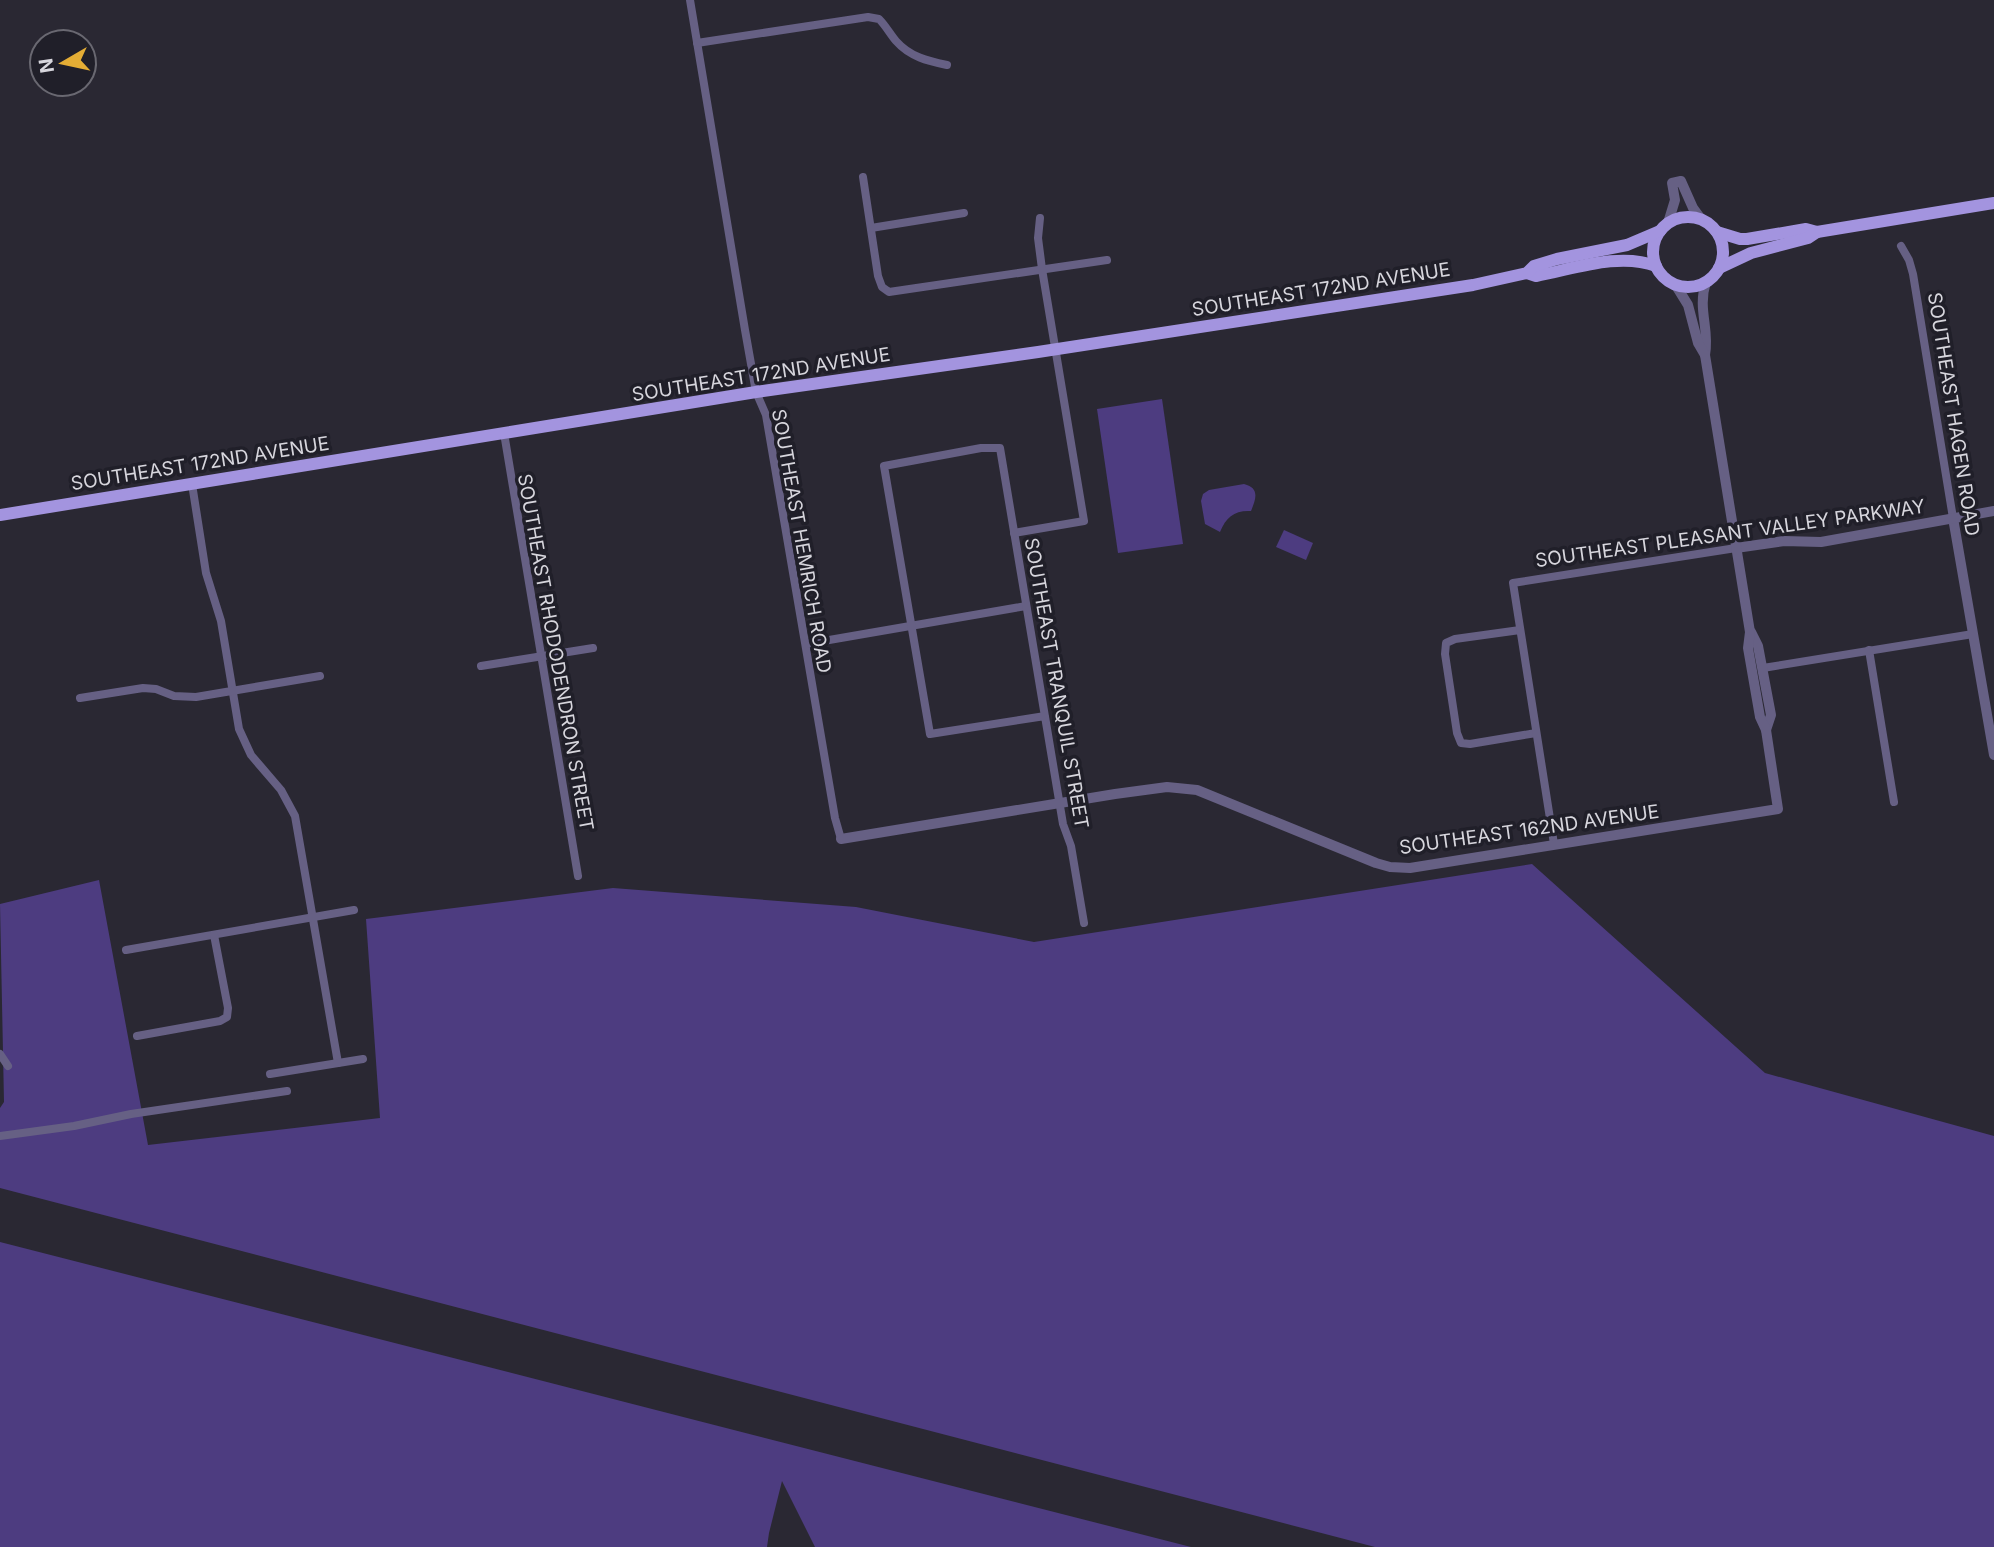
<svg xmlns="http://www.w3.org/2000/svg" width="1994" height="1547" font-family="Inter,sans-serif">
<rect width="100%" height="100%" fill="#2a2833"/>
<!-- green -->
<g fill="#4d3c80">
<path d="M1162,399L1183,544L1118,553L1097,409Z"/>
<path d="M1244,484C1260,488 1256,499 1251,511C1235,510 1226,517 1220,532L1205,524L1201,501L1203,494L1209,490Z"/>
<path d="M1284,530L1313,543L1306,560L1276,547Z"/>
<path d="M1532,864L1765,1073L1994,1136V1547H1375L0,1188V1108L4,1102L0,904L99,880L148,1145L380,1118L366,919L613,888L856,907L1034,942Z"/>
<path d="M0,1242L1191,1547H815L782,1481L769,1533L767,1547H0Z"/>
</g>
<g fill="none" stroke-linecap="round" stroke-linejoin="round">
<!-- minor -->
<g stroke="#666084" stroke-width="8">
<path d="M690,0L745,330L756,392L766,415L835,818L841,839"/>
<path d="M697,43L868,17L879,19C886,26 890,34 896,41C910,57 928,61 947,65"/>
<path d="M863,177L878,276L882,287L889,292L1107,260"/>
<path d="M871,228L964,213"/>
<path d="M1901,246L1909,260L1913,274L1953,518"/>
<path d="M504,433L578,876"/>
<path d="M192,484L206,573L221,621L239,729L251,755L281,790L295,816L338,1063"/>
<path d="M1014,533L1084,521L1042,269L1038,238L1040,218"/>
<path d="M1520,630L1455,639L1446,643L1445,654L1457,733L1461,743L1470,744L1536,733"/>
<path d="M806,644L1026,606"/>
<path d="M1869,650L1894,802"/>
<path d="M481,666L593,648"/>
<path d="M1763,668L1973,634"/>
<path d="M80,698L143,688L156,689L174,696L196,697L320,676"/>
<path d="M1045,716L930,734L884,466L981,448H1000L1063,824L1071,846L1084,923"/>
<path d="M1554,844L1513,583L1736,548"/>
<path d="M126,950L354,910"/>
<path d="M137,1036L220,1021L227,1017L228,1008L214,935"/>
<path d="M0,1054L8,1066"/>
<path d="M270,1074L363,1059"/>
<path d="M0,1136L74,1126L131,1114L287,1091"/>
</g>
<!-- tertiary -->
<g stroke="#666084" stroke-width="10">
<path d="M1668,223L1675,200L1672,183L1681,181L1693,208L1701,219"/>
<path d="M1705,355C1710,329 1697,309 1706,282"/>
<path d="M1953,518L1994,755"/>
<path d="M1736,548L1784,541L1821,542L1994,511"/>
<path d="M1751,632L1758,646L1771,715L1766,730"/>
<path d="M841,839L1115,794L1167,787L1197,790L1376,863L1390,867L1410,868L1778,809L1766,730L1760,717L1748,648L1750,632L1705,355L1698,343L1688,305L1675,284"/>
</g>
<!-- primary -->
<g stroke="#a394df" stroke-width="12">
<circle cx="1688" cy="252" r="35"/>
<path d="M1717,232L1740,239H1747L1806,229L1817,232L1994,203"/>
<path d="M1719,268L1751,253L1808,238L1817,232"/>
<path d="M1527,273L1536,276C1574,269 1619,252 1656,266"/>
<path d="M0,515L756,392L1038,352L1473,285L1527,273L1534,266L1557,259L1627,245L1660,231"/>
</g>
</g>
<g text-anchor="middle" stroke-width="7" stroke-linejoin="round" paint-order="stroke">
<!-- street labels -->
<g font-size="19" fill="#d7d6dd" stroke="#201f29">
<text transform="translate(1321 289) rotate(-9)" y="7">SOUTHEAST 172ND AVENUE</text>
<text transform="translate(761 374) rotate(-9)" y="7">SOUTHEAST 172ND AVENUE</text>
<text transform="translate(1954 414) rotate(81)" y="7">SOUTHEAST HAGEN ROAD</text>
<text transform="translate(200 463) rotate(-9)" y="7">SOUTHEAST 172ND AVENUE</text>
<text transform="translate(1730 533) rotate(-8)" y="7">SOUTHEAST PLEASANT VALLEY PARKWAY</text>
<text transform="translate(802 541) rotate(80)" y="7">SOUTHEAST HEMRICH ROAD</text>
<text transform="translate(556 652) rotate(80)" y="7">SOUTHEAST RHODODENDRON STREET</text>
<text transform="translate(1057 683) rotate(80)" y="7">SOUTHEAST TRANQUIL STREET</text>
<text transform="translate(1529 829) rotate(-8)" y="7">SOUTHEAST 162ND AVENUE</text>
</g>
</g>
<!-- north arrow -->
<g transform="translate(63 63) rotate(261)"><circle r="33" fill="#201f29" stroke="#696871" stroke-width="2"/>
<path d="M0-5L12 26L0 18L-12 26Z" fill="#e4ad35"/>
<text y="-10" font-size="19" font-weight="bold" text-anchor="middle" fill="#d7d6dd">N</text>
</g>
</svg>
